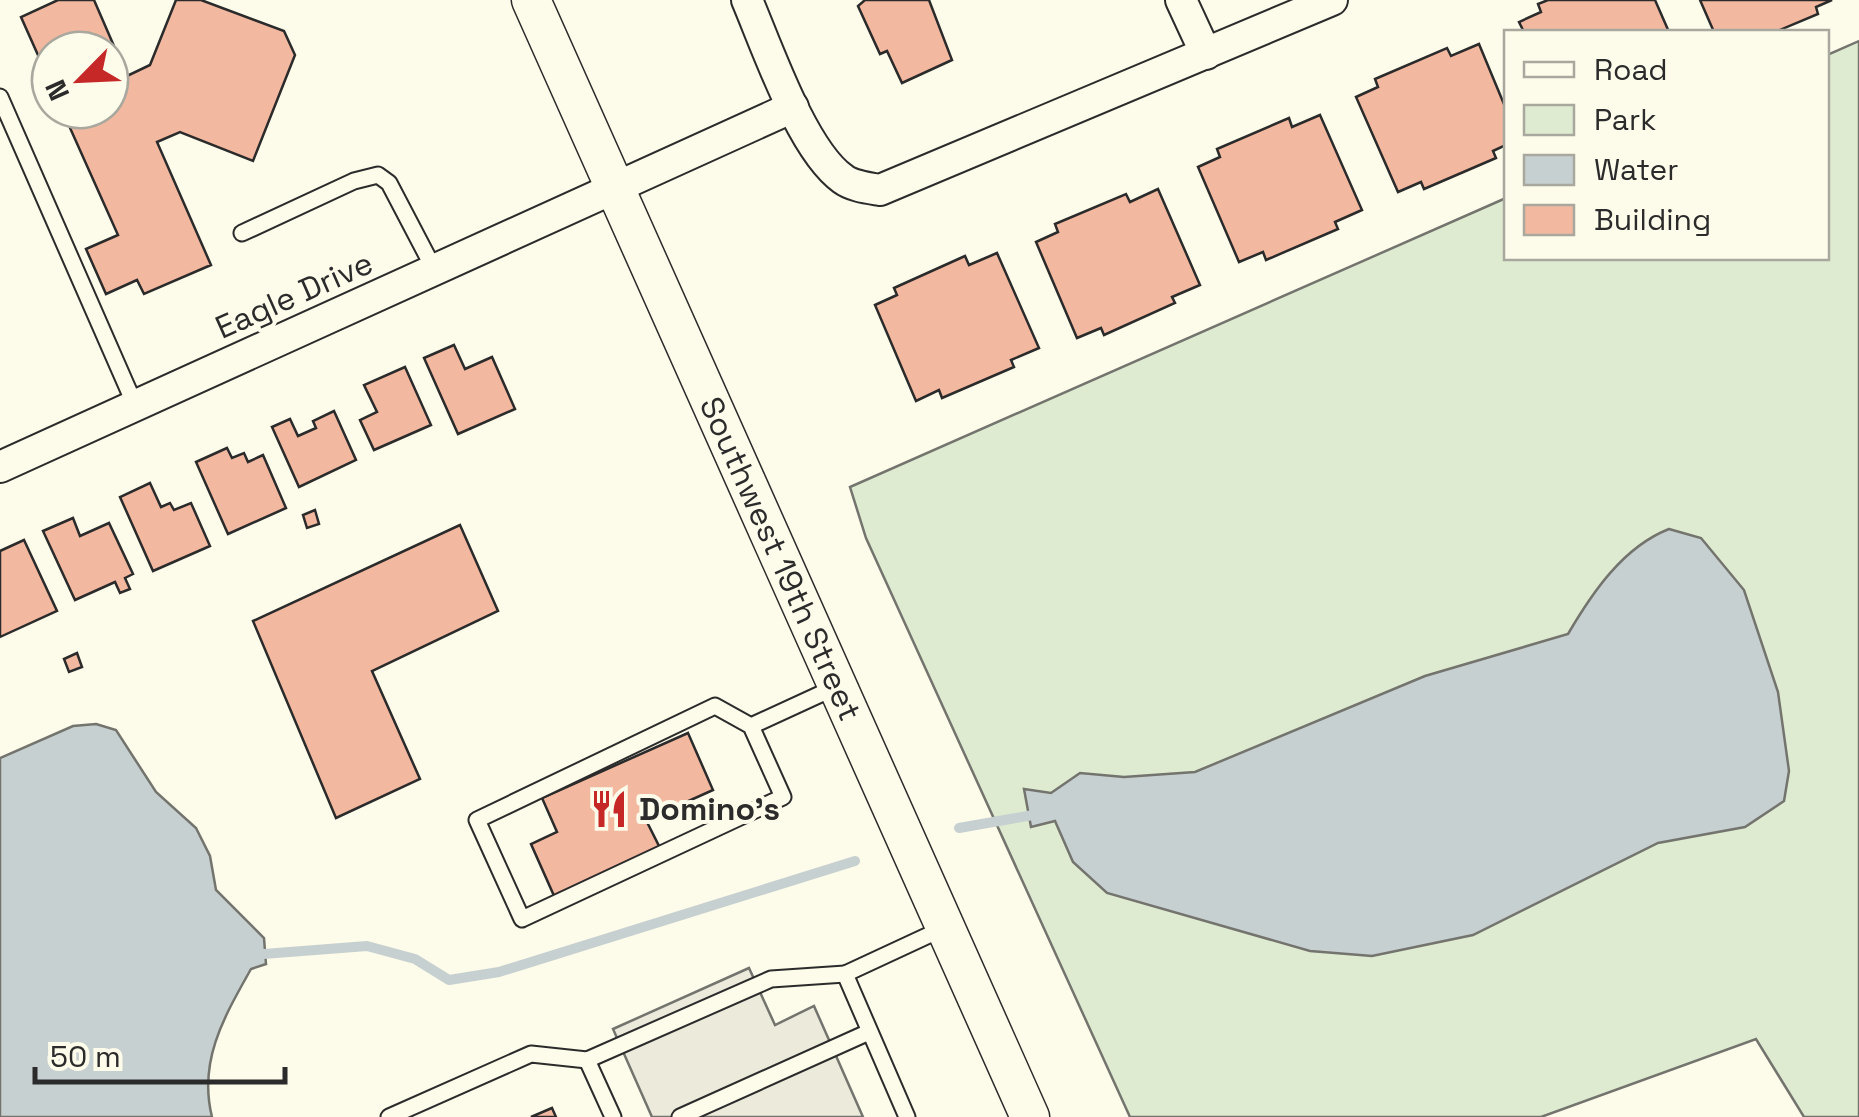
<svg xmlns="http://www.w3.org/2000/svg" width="1859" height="1117" font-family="'Space Grotesk',sans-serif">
<rect width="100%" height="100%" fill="#fdfbea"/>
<!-- green -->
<path fill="#deebd1" stroke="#74746e" stroke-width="2.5" d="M1859,41V1117H1804L1756,1039L1541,1117H1130L866,538L850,487L1506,198V258H1826L1827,55Z"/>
<!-- parking -->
<path fill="#eceadb" stroke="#74746e" stroke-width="2.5" d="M749,968L775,1025L814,1006L863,1117H652L613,1029Z"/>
<!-- water -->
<g fill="#c7d0d0" stroke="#74746e" stroke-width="2.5">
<path d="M1669,529L1701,538L1744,590L1778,692L1789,771L1784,801L1745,827L1658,843L1473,935L1372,956L1310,951L1107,893L1073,862L1055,821L1031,827L1024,789L1051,793L1080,773L1124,777L1195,772L1425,676L1568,634C1592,593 1623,547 1669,529Z"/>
<path d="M96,724L116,730L156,792L196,828L210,856L216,890L264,938L266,964L251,969C224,1017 198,1061 212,1117H0V758L73,726Z"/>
</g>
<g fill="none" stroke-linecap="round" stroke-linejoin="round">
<!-- stream -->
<g stroke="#c7d0d0" stroke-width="10">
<path d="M959,828L1033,815"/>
<path d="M252,955L367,946L415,959L449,980L499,972L855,861"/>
</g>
</g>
<!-- building -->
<g fill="#f2b8a0" stroke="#2b2b2b" stroke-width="2.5">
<path d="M58,0H94L127,76L150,65L176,0H201L284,31L295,55L253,161L180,132L157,142L211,265L144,294L137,280L106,294L86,249L118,235L62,110H110V50H50V82L21,17Z"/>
<path d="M865,0H929L952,60L902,83L887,51L880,54L858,6Z"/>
<path d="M1548,0H1655L1669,32H1524L1519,22L1541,12L1538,4Z"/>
<path d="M1700,0H1832L1816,7L1818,14L1775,32H1714Z"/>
<path d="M1479,44L1506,109V145L1493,151L1496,158L1424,189L1421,182L1398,192L1356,97L1378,87L1375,79L1447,48L1451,56Z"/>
<path d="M1320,115L1362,210L1335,222L1338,229L1266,260L1263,252L1239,262L1198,167L1220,157L1217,149L1289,118L1292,127Z"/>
<path d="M1158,189L1200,285L1172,297L1175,303L1104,335L1101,328L1077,338L1036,242L1058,232L1055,224L1126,194L1130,202Z"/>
<path d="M997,253L1039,348L1011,360L1014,367L942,398L939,390L916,401L875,305L897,295L894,288L965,256L969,265Z"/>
<path d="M454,345L465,369L492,357L515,409L458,434L424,358Z"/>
<path d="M405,367L431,425L374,450L360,420L377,412L364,385Z"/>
<path d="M334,411L356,460L299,487L272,427L290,419L298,436L316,428L313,421Z"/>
<path d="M227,448L232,458L244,453L248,462L263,455L286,508L228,534L196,462Z"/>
<path d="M150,483L161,507L170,503L174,510L191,503L210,546L153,571L120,497Z"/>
<path d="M315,510L319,524L307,528L303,515Z"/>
<path d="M73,518L80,536L109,523L133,574L125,578L130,589L120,593L115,582L75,600L43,531Z"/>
<path d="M460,525L498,611L372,671L420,779L336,818L253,621Z"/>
<path d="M24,540L57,611L0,637V551Z"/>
<path d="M77,653L82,667L69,672L64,659Z"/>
<path d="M688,733L713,790L646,820L661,850L555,898L531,844L557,832L542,798Z"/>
<path d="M552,1108L556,1117H531Z"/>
</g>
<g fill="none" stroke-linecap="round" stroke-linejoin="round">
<!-- service casing -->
<g stroke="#2b2b2b" stroke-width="19">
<g id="service">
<path d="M0,97L135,405"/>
<path d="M242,233L354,181L378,175L389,183L434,269"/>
<path d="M751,726L715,706L477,820L522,919L783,797L751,726L838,686"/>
<path d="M587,1060L613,1117"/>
<path d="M389,1117L531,1054L587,1060L771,979L845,974"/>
<path d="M680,1117L869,1032"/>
<path d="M907,1117L845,974L944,928"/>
</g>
</g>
<!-- minor casing -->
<g stroke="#2b2b2b" stroke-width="34">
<g id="minor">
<path d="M747,0C767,47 802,150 843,179C852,186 868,188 880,190L1332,0"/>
<path d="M1181,0L1206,54"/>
<path d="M0,467L793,107"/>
</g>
</g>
<!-- tertiary casing -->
<g stroke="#2b2b2b" stroke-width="41">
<g id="tertiary">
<path id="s1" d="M531,0L1030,1117"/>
</g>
</g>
<!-- service -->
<use href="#service" stroke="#fdfbea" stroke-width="15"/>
<!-- minor -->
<use href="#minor" stroke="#fdfbea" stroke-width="30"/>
<!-- tertiary -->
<use href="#tertiary" stroke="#fdfbea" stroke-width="38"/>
</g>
<!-- icons -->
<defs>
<g id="restaurant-bare" transform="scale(3)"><path d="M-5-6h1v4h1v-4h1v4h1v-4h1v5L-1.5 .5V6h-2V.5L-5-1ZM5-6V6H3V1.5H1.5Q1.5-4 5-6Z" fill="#c62828" stroke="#fdfbea" stroke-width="2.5" paint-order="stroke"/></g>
</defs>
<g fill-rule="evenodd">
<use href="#restaurant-bare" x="609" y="809"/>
</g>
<g text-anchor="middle" stroke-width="8" stroke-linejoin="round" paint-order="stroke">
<!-- street labels -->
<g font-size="32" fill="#2b2b2b" stroke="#fdfbea">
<text transform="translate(294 295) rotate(-24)" y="11">Eagle Drive</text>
<text dy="11" stroke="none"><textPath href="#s1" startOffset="612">Southwest 19th Street</textPath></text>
</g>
<!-- poi labels -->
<g font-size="32" font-weight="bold" fill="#2b2b2b" stroke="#fdfbea" text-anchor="start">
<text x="639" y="820">Domino's</text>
</g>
</g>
<!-- legend -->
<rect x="1504" y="30" width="325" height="230" fill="#fdfbea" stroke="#a9a89e" stroke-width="2.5"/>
<rect x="1524" y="62" width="50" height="15" fill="#fdfbea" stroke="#a9a89e" stroke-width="2.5"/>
<text x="1594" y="80" font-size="30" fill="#2b2b2b">Road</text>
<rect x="1524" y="105" width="50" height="30" fill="#deebd1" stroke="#a9a89e" stroke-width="2.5"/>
<text x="1594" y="130" font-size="30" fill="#2b2b2b">Park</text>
<rect x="1524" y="155" width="50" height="30" fill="#c7d0d0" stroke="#a9a89e" stroke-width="2.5"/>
<text x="1594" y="180" font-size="30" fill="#2b2b2b">Water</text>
<rect x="1524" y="205" width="50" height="30" fill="#f2b8a0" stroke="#a9a89e" stroke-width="2.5"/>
<text x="1594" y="230" font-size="30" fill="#2b2b2b">Building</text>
<!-- north arrow -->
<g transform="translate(80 80) rotate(246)"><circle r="48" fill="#fdfbea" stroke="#a9a89e" stroke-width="2.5"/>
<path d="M0-8L18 38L0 25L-18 38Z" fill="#c62828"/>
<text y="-15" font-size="28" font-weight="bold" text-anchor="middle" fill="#2b2b2b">N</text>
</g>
<!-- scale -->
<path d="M35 1067v15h250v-15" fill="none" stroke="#2b2b2b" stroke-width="5"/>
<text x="50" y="1067" font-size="30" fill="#2b2b2b" stroke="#fdfbea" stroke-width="8" paint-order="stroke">50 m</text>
</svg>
